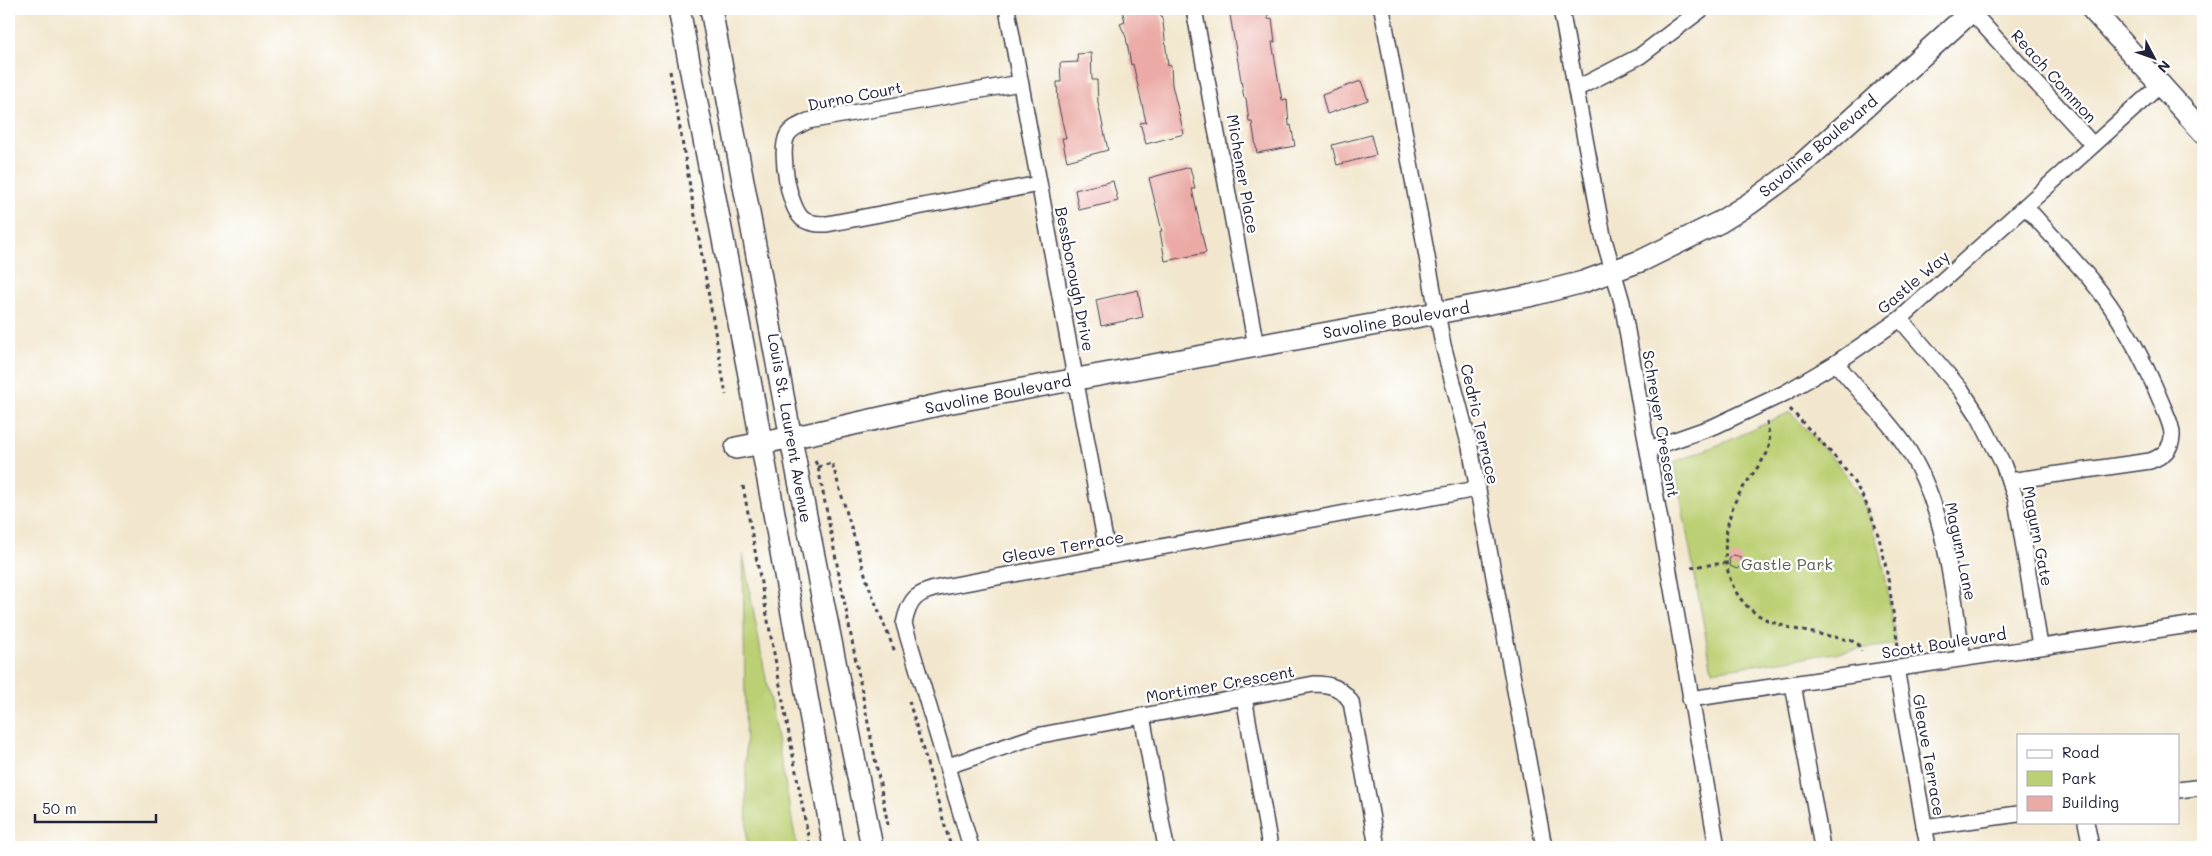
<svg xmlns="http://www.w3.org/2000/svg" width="2212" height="856" font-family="Mali,sans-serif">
<rect width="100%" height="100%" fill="#fff"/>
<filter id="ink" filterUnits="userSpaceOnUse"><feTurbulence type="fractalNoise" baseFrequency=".02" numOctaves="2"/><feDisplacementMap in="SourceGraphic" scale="10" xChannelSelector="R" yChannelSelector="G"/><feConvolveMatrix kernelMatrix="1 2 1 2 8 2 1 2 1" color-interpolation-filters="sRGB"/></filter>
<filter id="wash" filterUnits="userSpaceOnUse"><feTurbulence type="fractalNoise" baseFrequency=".0096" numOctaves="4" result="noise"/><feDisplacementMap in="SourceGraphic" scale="20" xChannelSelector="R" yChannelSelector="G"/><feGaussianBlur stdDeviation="1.12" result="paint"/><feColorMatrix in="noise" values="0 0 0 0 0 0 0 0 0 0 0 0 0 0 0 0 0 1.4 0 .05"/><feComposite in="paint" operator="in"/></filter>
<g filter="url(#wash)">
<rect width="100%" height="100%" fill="#f2e7ce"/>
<!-- green -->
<g fill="#bbd074" stroke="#6e7958">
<path d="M1790,412C1809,433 1830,454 1848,477C1883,524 1886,588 1896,644L1712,671L1674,462L1728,441Z"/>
<path d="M743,554L797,847H747Z"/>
</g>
<g id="blocks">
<!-- building -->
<g fill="#ebaaa6">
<path d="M1122,9H1159L1163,22L1168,66L1171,65L1172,85L1184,134L1146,144L1140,123L1146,122L1133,64L1131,65L1126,37L1120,24L1125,22Z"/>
<path d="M1229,9H1268V19L1272,18L1275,42H1272L1277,72L1282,100L1287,99L1289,126L1291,125L1295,146L1257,153L1252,122H1249L1246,98H1244Z"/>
<path d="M1091,53L1092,80H1097L1098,103L1108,150L1067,161L1062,138H1066L1058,104L1057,82H1061L1060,63L1078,62L1077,54Z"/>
<path d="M1361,81L1368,100L1327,114L1322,95Z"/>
<path d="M1371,135L1376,155L1337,165L1332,145Z"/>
<path d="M1190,167L1195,189H1192L1206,253L1165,261L1160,231H1162L1149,178Z"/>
<path d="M1113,181L1118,201L1079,210L1075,190Z"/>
<path d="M1138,290L1143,317L1101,326L1096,300Z"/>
<path d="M1734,555L1741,557L1742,564L1737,569L1730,566L1729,559Z"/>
</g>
</g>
</g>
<g filter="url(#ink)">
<use href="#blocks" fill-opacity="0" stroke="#414051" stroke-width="1"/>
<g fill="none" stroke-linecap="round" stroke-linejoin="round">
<!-- street casing -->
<g stroke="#414051" stroke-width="18">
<g id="street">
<path d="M1007,9L1108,556"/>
<path d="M1194,9L1256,346"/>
<path d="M1382,9L1443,345L1470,447L1544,847"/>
<path d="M1561,9L1603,236L1622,302L1717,847"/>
<path d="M1969,9L2093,145"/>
<path d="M1020,83L808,121C800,125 791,128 787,136C779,152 789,210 804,220C811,224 819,224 827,224L1039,184"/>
<path d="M1576,89L1640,56L1702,9"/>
<path d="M1900,319L1962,391L1979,417L2003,464L2016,499L2040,646"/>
<path d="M1836,363C1858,391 1885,416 1905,445C1947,508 1951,585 1963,658"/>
<path d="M1649,449L1715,426L1785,393L1836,363L1900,319L2161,84"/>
<path d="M2009,481L2150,461C2161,457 2171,450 2172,437C2173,427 2166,414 2162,404C2144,360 2121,316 2090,279C2069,254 2047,231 2026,207"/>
<path d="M1896,668L1928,847"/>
<path d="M1793,684L1822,847"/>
<path d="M1244,697L1270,847"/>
<path d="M1690,699L2203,623"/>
<path d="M1142,716L1166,847"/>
<path d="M948,766L1036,736L1314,684C1331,684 1342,688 1351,702L1377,847"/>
<path d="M2178,790L2203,787"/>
<path d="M2086,822L2091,847"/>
<path d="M1924,827L2018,814"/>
<path d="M971,847L904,624C909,598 917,592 943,587L1477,489"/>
</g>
</g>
<!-- secondary casing -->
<g stroke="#414051" stroke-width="24">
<g id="secondary">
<path d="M679,9L752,391L834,847"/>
<path d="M711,9L798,476L872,847"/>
<path d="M2092,9L2203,132"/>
<path d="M736,448L809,434L947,403L1529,296L1583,282L1643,260L1720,222L1749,204L1793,172L1974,9"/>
</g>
</g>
<!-- path -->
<g stroke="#414051" stroke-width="3" stroke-dasharray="4 4" stroke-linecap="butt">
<path d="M670,71L726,395"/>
<path d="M1790,409C1811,432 1836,455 1853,481C1886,529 1889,590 1898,646"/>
<path d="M1767,421L1770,443L1767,453C1757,470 1742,486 1734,504C1717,547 1723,602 1770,621C1796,632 1825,634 1852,641L1858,644L1861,651"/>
<path d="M815,461L818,467L888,825"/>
<path d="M818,467L832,463L868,584L895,652"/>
<path d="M743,486L810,847"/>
<path d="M1691,567L1725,563"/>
<path d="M909,701L951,847"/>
</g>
<!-- street -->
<use href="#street" stroke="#fff" stroke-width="15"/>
<!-- secondary -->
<use href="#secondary" stroke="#fff" stroke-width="21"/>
</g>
</g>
<g text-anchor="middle" stroke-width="4.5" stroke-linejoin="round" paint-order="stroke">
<!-- street labels -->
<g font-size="16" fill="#22223b" stroke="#fff">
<text transform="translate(2054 76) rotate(48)" y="6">Reach Common</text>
<text transform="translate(855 96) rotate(-11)" y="6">Durno Court</text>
<text transform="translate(1818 146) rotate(-40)" y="6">Savoline Boulevard</text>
<text transform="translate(1243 174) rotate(80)" y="6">Michener Place</text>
<text transform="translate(1075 279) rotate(79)" y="6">Bessborough Drive</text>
<text transform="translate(1913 282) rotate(-40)" y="6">Gastle Way</text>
<text transform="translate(1396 320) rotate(-10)" y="6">Savoline Boulevard</text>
<text transform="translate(998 394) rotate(-11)" y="6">Savoline Boulevard</text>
<text transform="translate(1480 424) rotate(77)" y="6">Cedric Terrace</text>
<text transform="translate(1661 424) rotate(80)" y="6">Schreyer Crescent</text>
<text transform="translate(790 428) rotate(80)" y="6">Louis St. Laurent Avenue</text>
<text transform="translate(2038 536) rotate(79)" y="6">Magurn Gate</text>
<text transform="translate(1063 547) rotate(-10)" y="6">Gleave Terrace</text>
<text transform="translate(1961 551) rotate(78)" y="6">Magurn Lane</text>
<text transform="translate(1944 643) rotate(-9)" y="6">Scott Boulevard</text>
<text transform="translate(1220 684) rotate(-10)" y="6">Mortimer Crescent</text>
<text transform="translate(1929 755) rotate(80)" y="6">Gleave Terrace</text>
</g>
<!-- park labels -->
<g font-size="16" fill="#585f4f" stroke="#fff">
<text x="1787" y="570">Gastle Park</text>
</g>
</g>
<!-- margin -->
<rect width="2212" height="856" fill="none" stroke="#fff" stroke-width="30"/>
<!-- legend -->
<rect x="2017" y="734" width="162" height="90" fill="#ffffff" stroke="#a7a7b1"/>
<rect x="2027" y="750" width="25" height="8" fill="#ffffff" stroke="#a7a7b1"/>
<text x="2062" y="758" font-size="15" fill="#22223b">Road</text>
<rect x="2027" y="771" width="25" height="15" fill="#bbd074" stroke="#a7a7b1"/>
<text x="2062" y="784" font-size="15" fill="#22223b">Park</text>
<rect x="2027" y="796" width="25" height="15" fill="#ebaaa6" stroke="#a7a7b1"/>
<text x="2062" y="808" font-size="15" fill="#22223b">Building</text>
<!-- north arrow -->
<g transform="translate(2154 58) rotate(131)" stroke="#ffffff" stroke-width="4" paint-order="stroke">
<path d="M0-4L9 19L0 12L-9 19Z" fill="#22223b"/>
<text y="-8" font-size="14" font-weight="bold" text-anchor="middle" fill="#22223b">N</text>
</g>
<!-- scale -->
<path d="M35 814v8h121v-8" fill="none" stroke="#22223b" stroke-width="2.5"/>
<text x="42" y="814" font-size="15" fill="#22223b" stroke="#ffffff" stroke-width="4" paint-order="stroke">50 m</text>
</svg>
